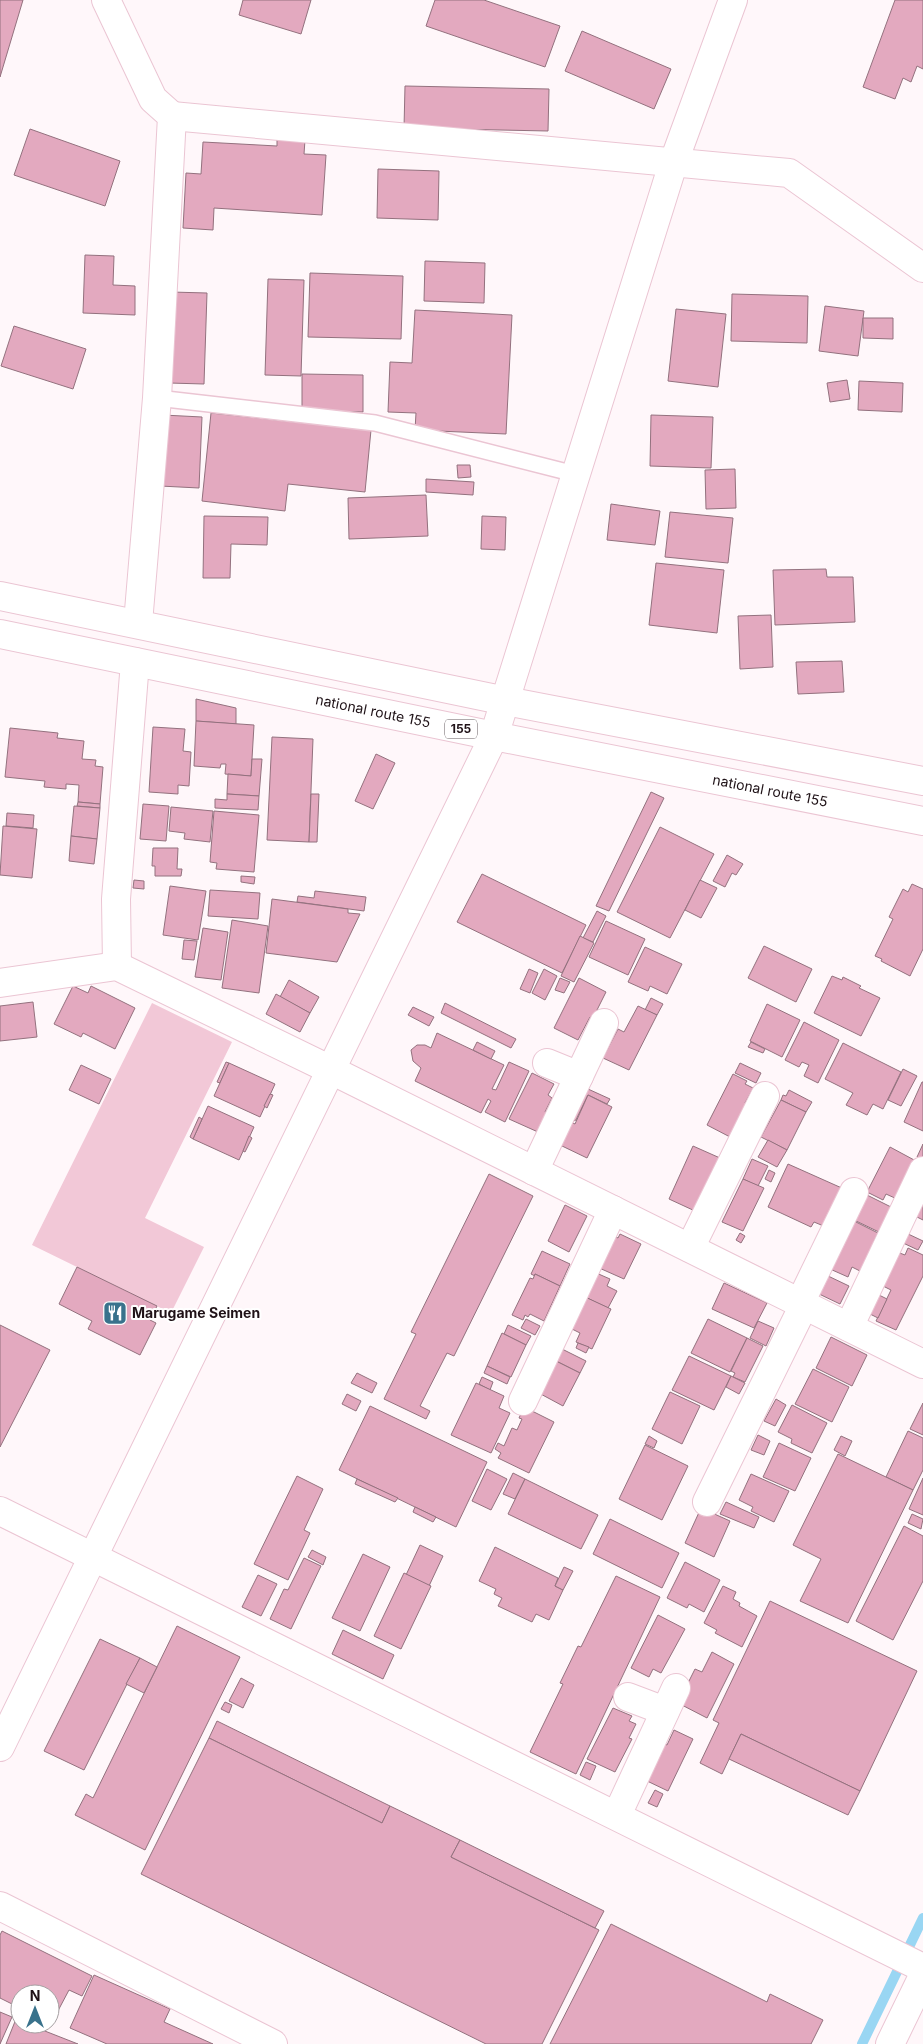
<svg xmlns="http://www.w3.org/2000/svg" width="923" height="2044" font-family="Inter,sans-serif">
<rect width="100%" height="100%" fill="#fff7fa"/>
<!-- green -->
<path fill="#f2c8d7" d="M152,1003L232,1042L145,1218L204,1247L171,1313L32,1245Z"/>
<g fill="none" stroke-linecap="round" stroke-linejoin="round">
<!-- stream -->
<path stroke="#99d6f3" stroke-width="10" d="M862,2044L923,1918"/>
</g>
<!-- building -->
<g fill="#e3a9bf" stroke="#93717e">
<path d="M0,0H23L0,77Z"/>
<path d="M243,0H311L301,34L239,15Z"/>
<path d="M435,0H484L560,26L545,67L426,26Z"/>
<path d="M895,0H923V69L917,66L911,82L903,78L895,99L863,87Z"/>
<path d="M582,31L671,69L654,109L565,71Z"/>
<path d="M405,86L549,89L548,131L404,128Z"/>
<path d="M30,129L120,161L105,206L14,175Z"/>
<path d="M277,138L305,140L304,154L326,155L322,215L214,208L213,230L183,228L186,173L201,174L203,142L277,146Z"/>
<path d="M378,169L439,171L438,220L377,218Z"/>
<path d="M85,255L114,256L113,285L135,286V315L83,313Z"/>
<path d="M425,261L485,263L484,303L424,301Z"/>
<path d="M310,273L403,276L401,339L308,337Z"/>
<path d="M268,279L304,280L301,376L265,375Z"/>
<path d="M171,292L207,293L204,384L169,383Z"/>
<path d="M732,294L808,296L807,343L731,341Z"/>
<path d="M825,306L864,311L858,356L819,351Z"/>
<path d="M676,309L726,314L718,387L668,381Z"/>
<path d="M415,310L512,315L506,434L415,430L416,413L388,412L390,362L412,363Z"/>
<path d="M863,318H893V339L863,338Z"/>
<path d="M14,326L86,349L73,389L1,366Z"/>
<path d="M302,374L363,375V412L302,411Z"/>
<path d="M847,380L850,399L830,402L827,383Z"/>
<path d="M859,381L903,383L902,412L858,410Z"/>
<path d="M211,413L371,430L365,492L288,484L285,511L202,501Z"/>
<path d="M163,415L202,417L199,488L160,486Z"/>
<path d="M651,415L713,417L711,468L650,466Z"/>
<path d="M457,465H470L471,477L458,478Z"/>
<path d="M735,469L736,508L706,509L705,470Z"/>
<path d="M426,479L474,482L473,495L426,492Z"/>
<path d="M426,495L428,536L349,539L348,498Z"/>
<path d="M611,504L660,511L655,545L607,540Z"/>
<path d="M670,512L733,518L728,563L665,557Z"/>
<path d="M204,516L268,517L267,545L231,544L230,578H203Z"/>
<path d="M482,516L506,517L505,550L481,549Z"/>
<path d="M656,563L724,570L717,633L649,625Z"/>
<path d="M826,569L827,577H853L855,622L775,625L773,570Z"/>
<path d="M771,615L773,667L740,669L738,616Z"/>
<path d="M842,661L844,692L798,694L796,662Z"/>
<path d="M196,699L236,708V724L196,721Z"/>
<path d="M196,721L254,725L251,776L225,774L226,764H221L220,768L194,766Z"/>
<path d="M153,727L185,729L183,751L191,752L189,786L178,785V794L149,792Z"/>
<path d="M10,728L58,733L57,738L84,741L82,759L96,760L95,766L103,767L100,804L78,802L79,785L66,784V789L44,787L45,781L5,777Z"/>
<path d="M272,737L313,739L309,842L267,840Z"/>
<path d="M376,754L395,763L373,809L355,801Z"/>
<path d="M252,759H262L259,796L227,794L228,774L251,776Z"/>
<path d="M651,792L664,798L609,911L596,906Z"/>
<path d="M227,794L259,796L258,810L215,808V799L227,800Z"/>
<path d="M311,794H319L317,842H309Z"/>
<path d="M78,802L100,804V808L77,806Z"/>
<path d="M143,804L169,806L166,841L140,839Z"/>
<path d="M74,806L100,808L97,839L71,836Z"/>
<path d="M171,807L213,811L210,842L184,839L185,833L169,831Z"/>
<path d="M214,811L259,815L254,872L216,869L217,863L210,862Z"/>
<path d="M7,813L34,815L33,828L6,826Z"/>
<path d="M3,826L37,829L32,878L0,875Z"/>
<path d="M660,827L714,854L670,938L617,912Z"/>
<path d="M71,836L97,839L94,864L69,861Z"/>
<path d="M153,848H178L177,869H182L181,876H155V866H152Z"/>
<path d="M727,855L743,864L736,875L732,873L725,887L713,881Z"/>
<path d="M482,874L586,925L562,973L457,922Z"/>
<path d="M241,876L255,877L254,884L241,882Z"/>
<path d="M134,880L144,881V889L133,888Z"/>
<path d="M700,880L717,888L701,918L685,910Z"/>
<path d="M912,884L923,889V949L910,976L881,961L882,959L875,956L893,919L889,917L903,889L908,892Z"/>
<path d="M170,886L206,891L198,940L163,935Z"/>
<path d="M210,890L260,893L258,919L208,916Z"/>
<path d="M315,891L366,897L364,911L297,902L298,896L314,898Z"/>
<path d="M272,899L348,909V913L360,914L337,962L266,953Z"/>
<path d="M597,911L606,916L593,942L583,938Z"/>
<path d="M232,920L268,926L259,993L222,988Z"/>
<path d="M606,921L645,939L628,975L589,957Z"/>
<path d="M203,928L228,932L221,980L195,977Z"/>
<path d="M580,936L594,943L574,982L561,976Z"/>
<path d="M184,940L197,941L194,960L182,959Z"/>
<path d="M764,946L812,969L796,1002L748,978Z"/>
<path d="M645,947L682,964L667,994L650,986L648,991L628,982Z"/>
<path d="M529,969L538,973L530,993L520,989Z"/>
<path d="M544,969L557,976L545,1000L532,993Z"/>
<path d="M832,976L842,980L843,977L861,986L859,988L880,998L861,1036L814,1013Z"/>
<path d="M560,978L570,982L564,993L555,990Z"/>
<path d="M579,978L606,992L593,1018L590,1017L578,1040L554,1028Z"/>
<path d="M289,980L319,997L310,1013L280,997Z"/>
<path d="M73,986L88,993L91,986L135,1008L115,1049L83,1033L81,1037L54,1024Z"/>
<path d="M276,994L310,1013L300,1032L266,1014Z"/>
<path d="M651,998L663,1004L657,1015L645,1010Z"/>
<path d="M33,1002L37,1037L0,1041V1006Z"/>
<path d="M445,1003L516,1039L511,1048L441,1013Z"/>
<path d="M767,1004L800,1020L782,1057L750,1041Z"/>
<path d="M638,1006L657,1015L629,1070L603,1058L618,1029L624,1032Z"/>
<path d="M413,1007L434,1017L429,1026L408,1015Z"/>
<path d="M804,1022L839,1040L818,1083L804,1076L809,1065L802,1062L799,1067L785,1060Z"/>
<path d="M437,1033L504,1065L492,1089L496,1090L509,1062L529,1071L505,1122L485,1112L491,1101L488,1099L481,1113L415,1081L421,1068L413,1061L411,1050L417,1045H425L431,1048Z"/>
<path d="M477,1042L495,1051L491,1059L473,1050Z"/>
<path d="M751,1042L765,1049L763,1053L748,1047Z"/>
<path d="M843,1043L901,1072L883,1109L873,1104L867,1115L846,1105L853,1093L825,1079Z"/>
<path d="M226,1062L229,1063L220,1083L217,1082Z"/>
<path d="M229,1063L275,1084L260,1117L214,1096Z"/>
<path d="M740,1063L761,1073L756,1083L735,1073Z"/>
<path d="M81,1065L111,1079L99,1104L69,1090Z"/>
<path d="M903,1069L917,1076L901,1106L888,1100Z"/>
<path d="M532,1073L554,1084L548,1095L552,1098L545,1112L548,1113L538,1132L509,1119Z"/>
<path d="M733,1074L747,1081L745,1084L753,1088L745,1103L749,1104L732,1138L707,1125Z"/>
<path d="M922,1082H923V1131L904,1122Z"/>
<path d="M588,1089L610,1099L607,1104L588,1095L576,1120L571,1122Z"/>
<path d="M789,1090L812,1102L806,1112L781,1100L783,1095L786,1096Z"/>
<path d="M270,1094L273,1095L267,1108L264,1106Z"/>
<path d="M588,1095L612,1107L587,1158L560,1145L571,1122L575,1124Z"/>
<path d="M781,1100L806,1112L787,1150L761,1137Z"/>
<path d="M208,1106L254,1127L239,1160L193,1139Z"/>
<path d="M199,1117L202,1119L193,1139L190,1137Z"/>
<path d="M249,1136L252,1138L245,1152L243,1151Z"/>
<path d="M768,1140L787,1150L777,1167L758,1157Z"/>
<path d="M923,1144V1160L917,1157Z"/>
<path d="M693,1146L720,1158L695,1211L669,1199Z"/>
<path d="M890,1147L916,1161L897,1199L886,1194L883,1200L867,1192Z"/>
<path d="M752,1159L768,1166L758,1186L743,1179Z"/>
<path d="M788,1164L844,1189L826,1227L814,1222L811,1227L768,1207Z"/>
<path d="M769,1170L775,1173L771,1182L765,1179Z"/>
<path d="M489,1174L533,1196L454,1356L447,1353L420,1406L430,1411L426,1419L384,1399L416,1334L411,1332Z"/>
<path d="M743,1179L764,1188L743,1231L722,1222Z"/>
<path d="M867,1195L893,1208L881,1233L854,1220Z"/>
<path d="M923,1200V1220L915,1216Z"/>
<path d="M565,1205L587,1216L569,1252L548,1241Z"/>
<path d="M854,1221L878,1233L874,1241L876,1242L862,1272L852,1267L848,1277L830,1269Z"/>
<path d="M740,1233L745,1236L741,1243L736,1240Z"/>
<path d="M906,1233L923,1241L918,1250L901,1242Z"/>
<path d="M620,1234L641,1244L624,1279L597,1267L612,1235L618,1238Z"/>
<path d="M908,1248L923,1255V1276L896,1330L876,1321L891,1290L881,1285L897,1252L905,1255Z"/>
<path d="M542,1251L570,1264L560,1286L535,1274V1276L531,1274Z"/>
<path d="M77,1267L157,1306L150,1320L156,1323L140,1355L88,1329L92,1321L59,1304Z"/>
<path d="M594,1272L610,1279L607,1286L617,1291L608,1308L583,1296Z"/>
<path d="M535,1274L560,1286L544,1321L530,1314L528,1317L525,1315L523,1320L512,1315L530,1278L533,1279Z"/>
<path d="M826,1275L849,1286L840,1304L817,1293Z"/>
<path d="M724,1283L767,1303L754,1328L712,1309Z"/>
<path d="M877,1294L887,1299L878,1318L868,1313Z"/>
<path d="M583,1296L611,1309L592,1349L576,1342L580,1333L568,1327Z"/>
<path d="M526,1319L540,1326L535,1335L521,1328Z"/>
<path d="M708,1319L747,1338L730,1372L691,1353Z"/>
<path d="M758,1321L774,1328L766,1346L750,1338Z"/>
<path d="M0,1325L50,1350L0,1447Z"/>
<path d="M508,1325L531,1336L526,1345L504,1334Z"/>
<path d="M502,1333L526,1345L511,1377L487,1366Z"/>
<path d="M831,1337L867,1355L852,1386L816,1368Z"/>
<path d="M747,1338L763,1346L745,1382L733,1377L735,1373L731,1371Z"/>
<path d="M578,1343L589,1347L586,1353L576,1348Z"/>
<path d="M562,1349L586,1361L580,1373L556,1361Z"/>
<path d="M689,1356L731,1376L714,1410L672,1390Z"/>
<path d="M556,1361L580,1373L563,1406L537,1392Z"/>
<path d="M487,1366L510,1377L507,1384L484,1373Z"/>
<path d="M813,1369L849,1387L832,1422L795,1404Z"/>
<path d="M357,1373L377,1383L372,1393L351,1383Z"/>
<path d="M731,1376L745,1383L739,1394L726,1387Z"/>
<path d="M482,1377L493,1382L490,1390L479,1384Z"/>
<path d="M476,1383L504,1396L499,1408L510,1413L491,1453L451,1435Z"/>
<path d="M670,1392L700,1406L682,1444L652,1429Z"/>
<path d="M347,1394L361,1401L356,1411L342,1404Z"/>
<path d="M776,1399L786,1405L775,1426L764,1421Z"/>
<path d="M923,1403V1435L910,1429Z"/>
<path d="M792,1405L827,1423L812,1453L791,1443L792,1439L778,1432Z"/>
<path d="M370,1406L487,1462L456,1527L339,1470Z"/>
<path d="M524,1407L554,1422L529,1473L498,1458L501,1453L495,1449L498,1443L504,1446L512,1428L517,1430L522,1419L519,1418Z"/>
<path d="M908,1431L923,1438V1470L913,1490L886,1477Z"/>
<path d="M758,1435L770,1441L764,1455L751,1450Z"/>
<path d="M649,1436L657,1441L654,1448L645,1444Z"/>
<path d="M841,1436L852,1441L845,1456L834,1450Z"/>
<path d="M779,1443L811,1458L795,1491L763,1477Z"/>
<path d="M645,1445L688,1466L662,1520L619,1499Z"/>
<path d="M838,1454L913,1490L848,1623L800,1601L821,1559L793,1545Z"/>
<path d="M487,1469L507,1479L491,1510L472,1501Z"/>
<path d="M513,1473L525,1479L515,1499L503,1494Z"/>
<path d="M751,1474L789,1491L774,1522L751,1511L753,1507L739,1500Z"/>
<path d="M297,1476L323,1489L304,1530L310,1533L288,1580L254,1564Z"/>
<path d="M923,1478V1515L909,1509Z"/>
<path d="M357,1479L398,1498L395,1502L355,1484Z"/>
<path d="M525,1479L598,1515L581,1549L508,1514Z"/>
<path d="M726,1502L759,1517L754,1528L720,1514Z"/>
<path d="M415,1507L436,1517L433,1522L413,1512Z"/>
<path d="M701,1508L730,1521L714,1557L685,1543Z"/>
<path d="M912,1514L923,1519L921,1529L908,1523Z"/>
<path d="M610,1519L679,1553L662,1588L593,1554Z"/>
<path d="M904,1526L923,1536V1581L893,1640L856,1621Z"/>
<path d="M420,1545L443,1556L429,1586L406,1575Z"/>
<path d="M495,1547L558,1578L555,1586L563,1590L549,1620L536,1614L532,1622L498,1606L502,1598L494,1594L496,1589L479,1581Z"/>
<path d="M312,1550L326,1557L323,1565L308,1557Z"/>
<path d="M363,1554L390,1567L360,1631L332,1618Z"/>
<path d="M304,1558L321,1566L291,1629L270,1619L284,1589L288,1590Z"/>
<path d="M685,1562L720,1580L704,1612L689,1604L687,1608L667,1598Z"/>
<path d="M564,1567L573,1571L563,1590L555,1586Z"/>
<path d="M404,1573L431,1586L401,1649L374,1636Z"/>
<path d="M258,1575L277,1584L261,1616L242,1607Z"/>
<path d="M616,1576L660,1597L576,1774L530,1752L563,1684L560,1683L578,1646L581,1647Z"/>
<path d="M723,1586L736,1592L733,1599L740,1603L739,1606L757,1616L742,1647L715,1633L717,1630L704,1623Z"/>
<path d="M770,1601L917,1671L860,1791L741,1734L722,1774L700,1763L719,1723L713,1720Z"/>
<path d="M658,1615L685,1629L661,1673L653,1669L649,1677L631,1668Z"/>
<path d="M177,1626L240,1657L145,1850L75,1815L86,1794L93,1798Z"/>
<path d="M343,1630L394,1655L383,1679L332,1654Z"/>
<path d="M100,1639L140,1658L84,1770L44,1751Z"/>
<path d="M712,1652L734,1664L707,1718L678,1703L695,1669L702,1672Z"/>
<path d="M140,1658L157,1667L144,1693L126,1684Z"/>
<path d="M241,1678L254,1685L243,1708L229,1701Z"/>
<path d="M225,1702L232,1705L229,1713L221,1709Z"/>
<path d="M613,1708L632,1716L629,1721L636,1724L629,1738L632,1739L615,1772L587,1759Z"/>
<path d="M217,1721L390,1806L382,1823L209,1738Z"/>
<path d="M674,1730L693,1739L668,1791L645,1780L662,1743L667,1745Z"/>
<path d="M741,1734L860,1791L848,1815L729,1759Z"/>
<path d="M209,1738L382,1823L390,1806L460,1840L451,1857L599,1930L542,2044H486L141,1874Z"/>
<path d="M586,1762L596,1766L590,1780L580,1775Z"/>
<path d="M655,1790L663,1794L657,1807L648,1803Z"/>
<path d="M460,1840L604,1911L595,1928L451,1857Z"/>
<path d="M611,1924L767,2002L770,1994L823,2020L811,2044H550Z"/>
<path d="M2,1931L92,1976L82,1996L69,1990L51,2024L50,1994H20V2008L0,1998V1935Z"/>
<path d="M94,1975L170,2009L164,2022L213,2044H107L70,2028Z"/>
<path d="M0,2012L12,2017L0,2044Z"/>
<path d="M16,2019L20,2021V2024H27L78,2044H6Z"/>
</g>
<g fill="none" stroke-linecap="round" stroke-linejoin="round">
<!-- lane casing -->
<g stroke="#ebc5d3" stroke-width="18">
<path id="lane" d="M157,398L375,423L575,474"/>
</g>
<!-- street casing -->
<g stroke="#ebc5d3" stroke-width="30">
<g id="street">
<path d="M106,0L153,99L172,116L157,398L138,623"/>
<path d="M172,116L789,173L923,268"/>
<path d="M117,966L116,899L135,662"/>
<path d="M0,983L117,966L331,1070L923,1364"/>
<path d="M547,1063L579,1076"/>
<path d="M534,1171L604,1023"/>
<path d="M690,1248L765,1096"/>
<path d="M800,1303L854,1192"/>
<path d="M849,1327L923,1171"/>
<path d="M523,1401L613,1210"/>
<path d="M707,1502L804,1305"/>
<path d="M0,1511L923,1968"/>
<path d="M628,1697L665,1711"/>
<path d="M617,1815L676,1688"/>
<path d="M0,1906L273,2044"/>
<path d="M890,2044L923,1976"/>
</g>
</g>
<!-- secondary casing -->
<g stroke="#ebc5d3" stroke-width="30">
<path id="secondary" d="M0,1747L494,736L673,164L733,0"/>
</g>
<!-- highway casing -->
<g stroke="#ebc5d3" stroke-width="30">
<g id="highway">
<path d="M0,596L506,701L923,781"/>
<path id="s1" d="M0,634L494,736L923,821"/>
</g>
</g>
<!-- lane -->
<use href="#lane" stroke="#fff" stroke-width="15"/>
<!-- street -->
<use href="#street" stroke="#fff" stroke-width="28"/>
<!-- secondary -->
<use href="#secondary" stroke="#fff" stroke-width="28"/>
<!-- highway -->
<use href="#highway" stroke="#fff" stroke-width="28"/>
</g>
<!-- icons -->
<defs>
<g id="restaurant-square" transform="scale(1.25)"><rect x="-9" y="-9" width="18" height="18" rx="4" fill="#39728c" stroke="#fff"/><path d="M-5-6h1v4h1v-4h1v4h1v-4h1v5L-1.5 .5V6h-2V.5L-5-1ZM5-6V6H3V1.5H1.5Q1.5-4 5-6Z" fill="#fff"/></g>
</defs>
<g fill-rule="evenodd">
<use href="#restaurant-square" x="115" y="1313"/>
</g>
<g text-anchor="middle" stroke-width="4" stroke-linejoin="round" paint-order="stroke">
<!-- shield labels -->
<rect fill="#fff" stroke="#62595d" stroke-width="1" x="445" y="719.5" width="32" height="19" rx="4"/>
<g font-size="12" font-weight="bold" fill="#1f1217">
<text x="461" y="733">155</text>
</g>
<!-- street labels -->
<g font-size="14" fill="#1f1217" stroke="#fff">
<text dy="5" stroke="none"><textPath href="#s1" startOffset="381">national route 155</textPath></text>
<text dy="5" stroke="none"><textPath href="#s1" startOffset="786">national route 155</textPath></text>
</g>
<!-- poi labels -->
<g font-size="14" font-weight="bold" fill="#1f1217" stroke="#fff" text-anchor="start">
<text x="132" y="1318">Marugame Seimen</text>
</g>
</g>
<!-- north arrow -->
<g transform="translate(35 2009)"><circle r="24" fill="#ffffff" stroke="#a5a0a2"/>
<path d="M0-4L9 19L0 12L-9 19Z" fill="#39728c"/>
<text y="-8" font-size="14" font-weight="bold" text-anchor="middle" fill="#1f1217">N</text>
</g>
</svg>
